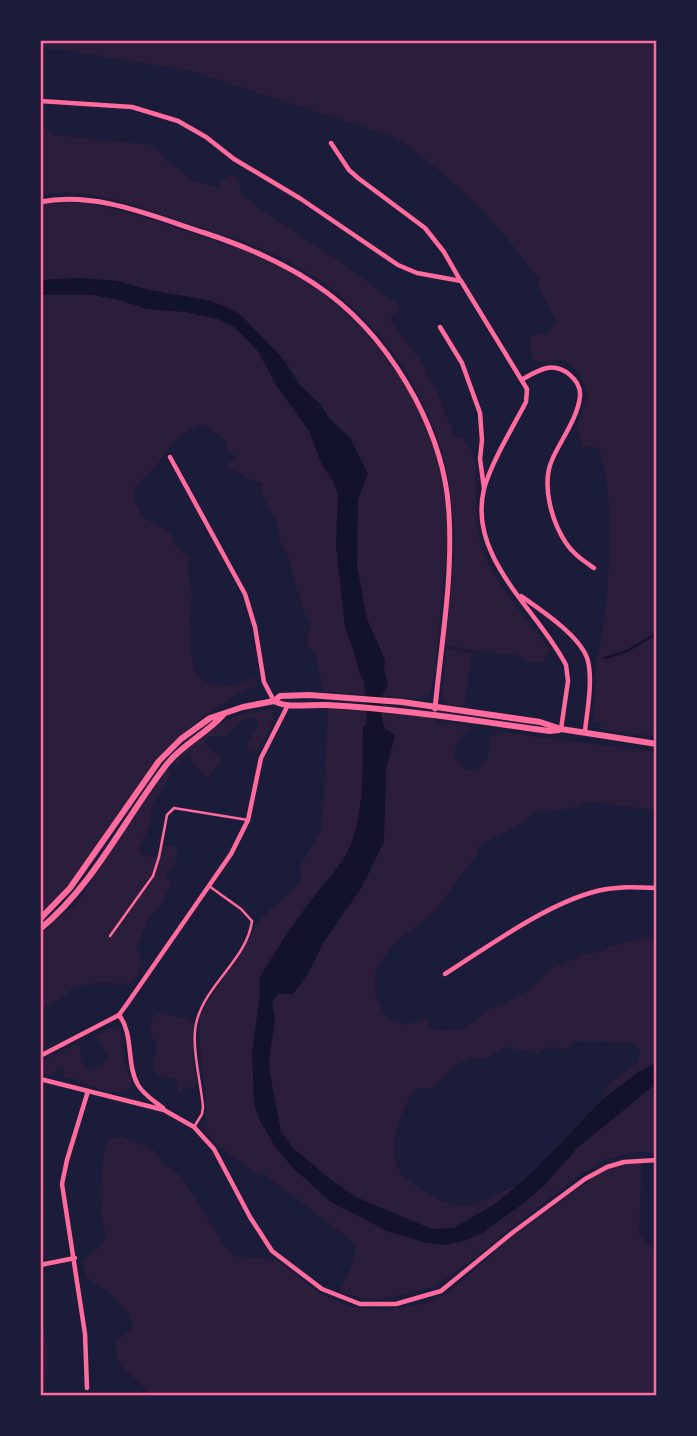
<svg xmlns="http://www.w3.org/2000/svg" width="697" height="1436" font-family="Ubuntu,sans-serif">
<rect width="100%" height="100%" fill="#1b1b3a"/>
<!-- green -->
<g fill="#2a1e3b">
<path d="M40,40H657V737L600,729L601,722H594C595,702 595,682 596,662C597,653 601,644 602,635C609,595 617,481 597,447H582C574,425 581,415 588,394C583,379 576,359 556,360C548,360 542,364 534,362L530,346L531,337L538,332L547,335L556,322L539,287V280C507,235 471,195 427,161C416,152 405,142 391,136L191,71L58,49H40Z"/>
<path d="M40,121L53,135L153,145L168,162L183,172L189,179L217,187L226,177L232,175L239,180L241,194L253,202L254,205L338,260L399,305L400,310L392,315L391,321L427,370L425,374L436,389L455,437H464C464,445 472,448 473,455C480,483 472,512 480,541C490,579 526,618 550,650L543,661C533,666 522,657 512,654C506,652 506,655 500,654C482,651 464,648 445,646C449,603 457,558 453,514C445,408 379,307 284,259C254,244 222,234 190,224C142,209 91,185 40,195Z"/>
<path d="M72,202C115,206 153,220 194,234C223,243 253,251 279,265C373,316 444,415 447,524C448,551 444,577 441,604C438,632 439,666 430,693L426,697L418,699L323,691L316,655L306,644L311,621L306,617L296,587L289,558L280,542L277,522L261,494L262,483L253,481L228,467V462L235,461V457L228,451L226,441L203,424C180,433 174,442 161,459C154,470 142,478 134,488C134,518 148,520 170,532L176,547L191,559L187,569L192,593L189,621L192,631L190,648L195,674L204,681L219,685H232L253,678L257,682L256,686L236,695L197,721L164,751L68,886L40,915V205Z"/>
<path d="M446,649L472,653L464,707L447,704L442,700Z"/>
<path d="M328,707L436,718V724C449,725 462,722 473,729C458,736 456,742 454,758L467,770L477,769L487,760L491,736L500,732L657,752V810L586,802L577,807L532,814L524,822L479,846L477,854L434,912L394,944L378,966L375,972V995L386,1017L406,1025L427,1018L430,1029L450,1031L466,1028L490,1008L506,1003L530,989L553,968L584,954L604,951L609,947L646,936L657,941V1062L637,1073L603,1099C606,1077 625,1075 639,1061L640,1051L634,1043C612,1043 595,1040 573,1042L569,1049L549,1047L538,1054L506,1047L485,1059L471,1058L455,1066L432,1088L415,1089C400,1112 383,1152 403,1176C408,1181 415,1185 421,1189C433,1197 446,1204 461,1205C480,1207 498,1191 517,1186L498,1202L564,1164L576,1149L657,1078V1154L645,1152L630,1153L609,1158L581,1174L503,1234L475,1258L434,1287L375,1301L342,1293L340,1290L352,1265L356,1244L260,1171V1177L216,1144L204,1128C210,1090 196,1052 200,1014L263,916L292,891L302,878L298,869L322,829Z"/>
<path d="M267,709L273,711C275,723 264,744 254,752L249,751L246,744L259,725V721L253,717L240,721L227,737L210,736L204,739L211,751L220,757L221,762L208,777C200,774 190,761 189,752L179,764L174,765C181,749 222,720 240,715C249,712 258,713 267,709Z"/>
<path d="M166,770H169L171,775L152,805L150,812L152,820L139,849L142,855L154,858C160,849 164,842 176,847L178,852L173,869L167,870L164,877L172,882L161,906L149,918L136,949C140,955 142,961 140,969C135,992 114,981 99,983C93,984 82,985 78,986C70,988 66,996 60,1000C54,1004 47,1006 40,1009V934L77,903Z"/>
<path d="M163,1012L180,1018L183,1016L189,1019L195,1026L193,1055L197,1083L192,1089L184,1087L178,1094L177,1080L161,1076L153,1071L157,1045C149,1034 147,1027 155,1015Z"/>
<path d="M113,1027H119L126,1068L132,1083L129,1090C110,1098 84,1082 65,1077L62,1075L64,1068L61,1067L51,1075L40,1073V1061L80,1042C81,1053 77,1065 90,1069L102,1066L108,1056L99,1041L93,1036Z"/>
<path d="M121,1136L154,1150L162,1162L182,1177L223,1244L234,1256L270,1259L273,1262L275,1259L322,1294L351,1307L386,1310L426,1303L450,1292L515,1234L591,1179L609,1168L642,1160L639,1234L657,1253V1396H149C138,1372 110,1372 117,1340L128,1332L132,1327L128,1313L110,1293L87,1278L82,1262C87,1255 97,1250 102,1244C109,1234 102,1221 101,1211C99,1187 101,1163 107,1140Z"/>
<path d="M40,1314L49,1353L43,1396H40Z"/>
</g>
<!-- water -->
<path fill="#12122b" d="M79,278L117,281L150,290L207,300L227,307L242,316L283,359L300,385L320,404L330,419L350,438L368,474L358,499L357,566L367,619L385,660L384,670L388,684L381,699L382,721L385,728L395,735L386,770L384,842L362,887L323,943L309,972L293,994H278L272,1002L275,1019L269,1059L270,1073L281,1132L293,1148L330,1179L356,1197L432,1229L454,1228L498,1202L535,1170L603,1099L637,1073L657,1062V1083L576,1149L546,1184L524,1203L482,1233L464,1241L445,1245L423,1242L387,1231L331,1202L293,1168L276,1148L259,1119L254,1104L252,1052L260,993L259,979C277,948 298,916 320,889C332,874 344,862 351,844C365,807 362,765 363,726L366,725L367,707L364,681L359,672L354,652L345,627L336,546L338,495L334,483L322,465L309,431L277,386L257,350L234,327L218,319L185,312L147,309L119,300L93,295H46L40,297V280Z"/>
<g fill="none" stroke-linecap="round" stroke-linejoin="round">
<!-- stream -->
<path stroke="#12122b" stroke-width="2.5" d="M605,658L627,651L657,633"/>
<!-- service -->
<g stroke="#ff6b9d" stroke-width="2.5">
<path d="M110,936L153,876L159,857L167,815L174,808L248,820"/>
<path d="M194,1127L202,1114L203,1107C201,1082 190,1043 197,1020C207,983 247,959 252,921L241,909L209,886"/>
</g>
<!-- minor -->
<g stroke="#ff6b9d" stroke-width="4.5">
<path d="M40,101L132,107L178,121L206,137L234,159L301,199L398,265L417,273L461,281L527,389L526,402C513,427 491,463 484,489C467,558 539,611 566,665L568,681L561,729"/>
<path d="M331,143L349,170L358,178L425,228L444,252L460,280"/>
<path d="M440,327L462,363L480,413L482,440L480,459L484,488"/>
<path d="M523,379C530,375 538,370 547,368C563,365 581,380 580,396C578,418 560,441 552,460C541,485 552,522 566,543C573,554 584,561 594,568"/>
<path d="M170,457L245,594L255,627L264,682L274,701"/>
<path d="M521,596C541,610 582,637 588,661C593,683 587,710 585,732"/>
<path d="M445,974C489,946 546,904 597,891C617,886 637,887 657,888"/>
<path d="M119,1015C134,1034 126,1064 138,1085C144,1095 154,1101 163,1108"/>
<path d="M40,1056L119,1015L127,1004L231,854L248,820L261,758L288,705"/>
<path d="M40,1079L164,1110L194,1127L214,1149L250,1217L272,1251L322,1289L360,1304H396L441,1291L512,1233L585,1179L607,1167L624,1162L657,1160"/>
<path d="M40,1265L75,1258"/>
<path d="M87,1388L85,1334L62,1184L67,1160L88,1091"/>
</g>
<!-- tertiary -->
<path stroke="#ff6b9d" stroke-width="5" d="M40,202C96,191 152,216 205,233C302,265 366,307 415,398C434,434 447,473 449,514C453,579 441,645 435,709"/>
<!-- secondary -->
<g stroke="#ff6b9d" stroke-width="6">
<path d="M274,701C288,709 311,704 327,705C402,709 476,721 550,731L559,730"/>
<path d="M40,919L70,888L159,761L181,739L210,718L243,707L274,701L280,696L309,695L402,702L540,722L561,729L657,744"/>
<path d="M40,929C94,885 125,818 167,764C183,744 207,733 223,715"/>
</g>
</g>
<!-- border -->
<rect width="697" height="1436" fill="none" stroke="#1b1b3a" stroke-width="84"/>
<rect x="42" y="42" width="613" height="1352" fill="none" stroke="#ff6b9d" stroke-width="2.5"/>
</svg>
